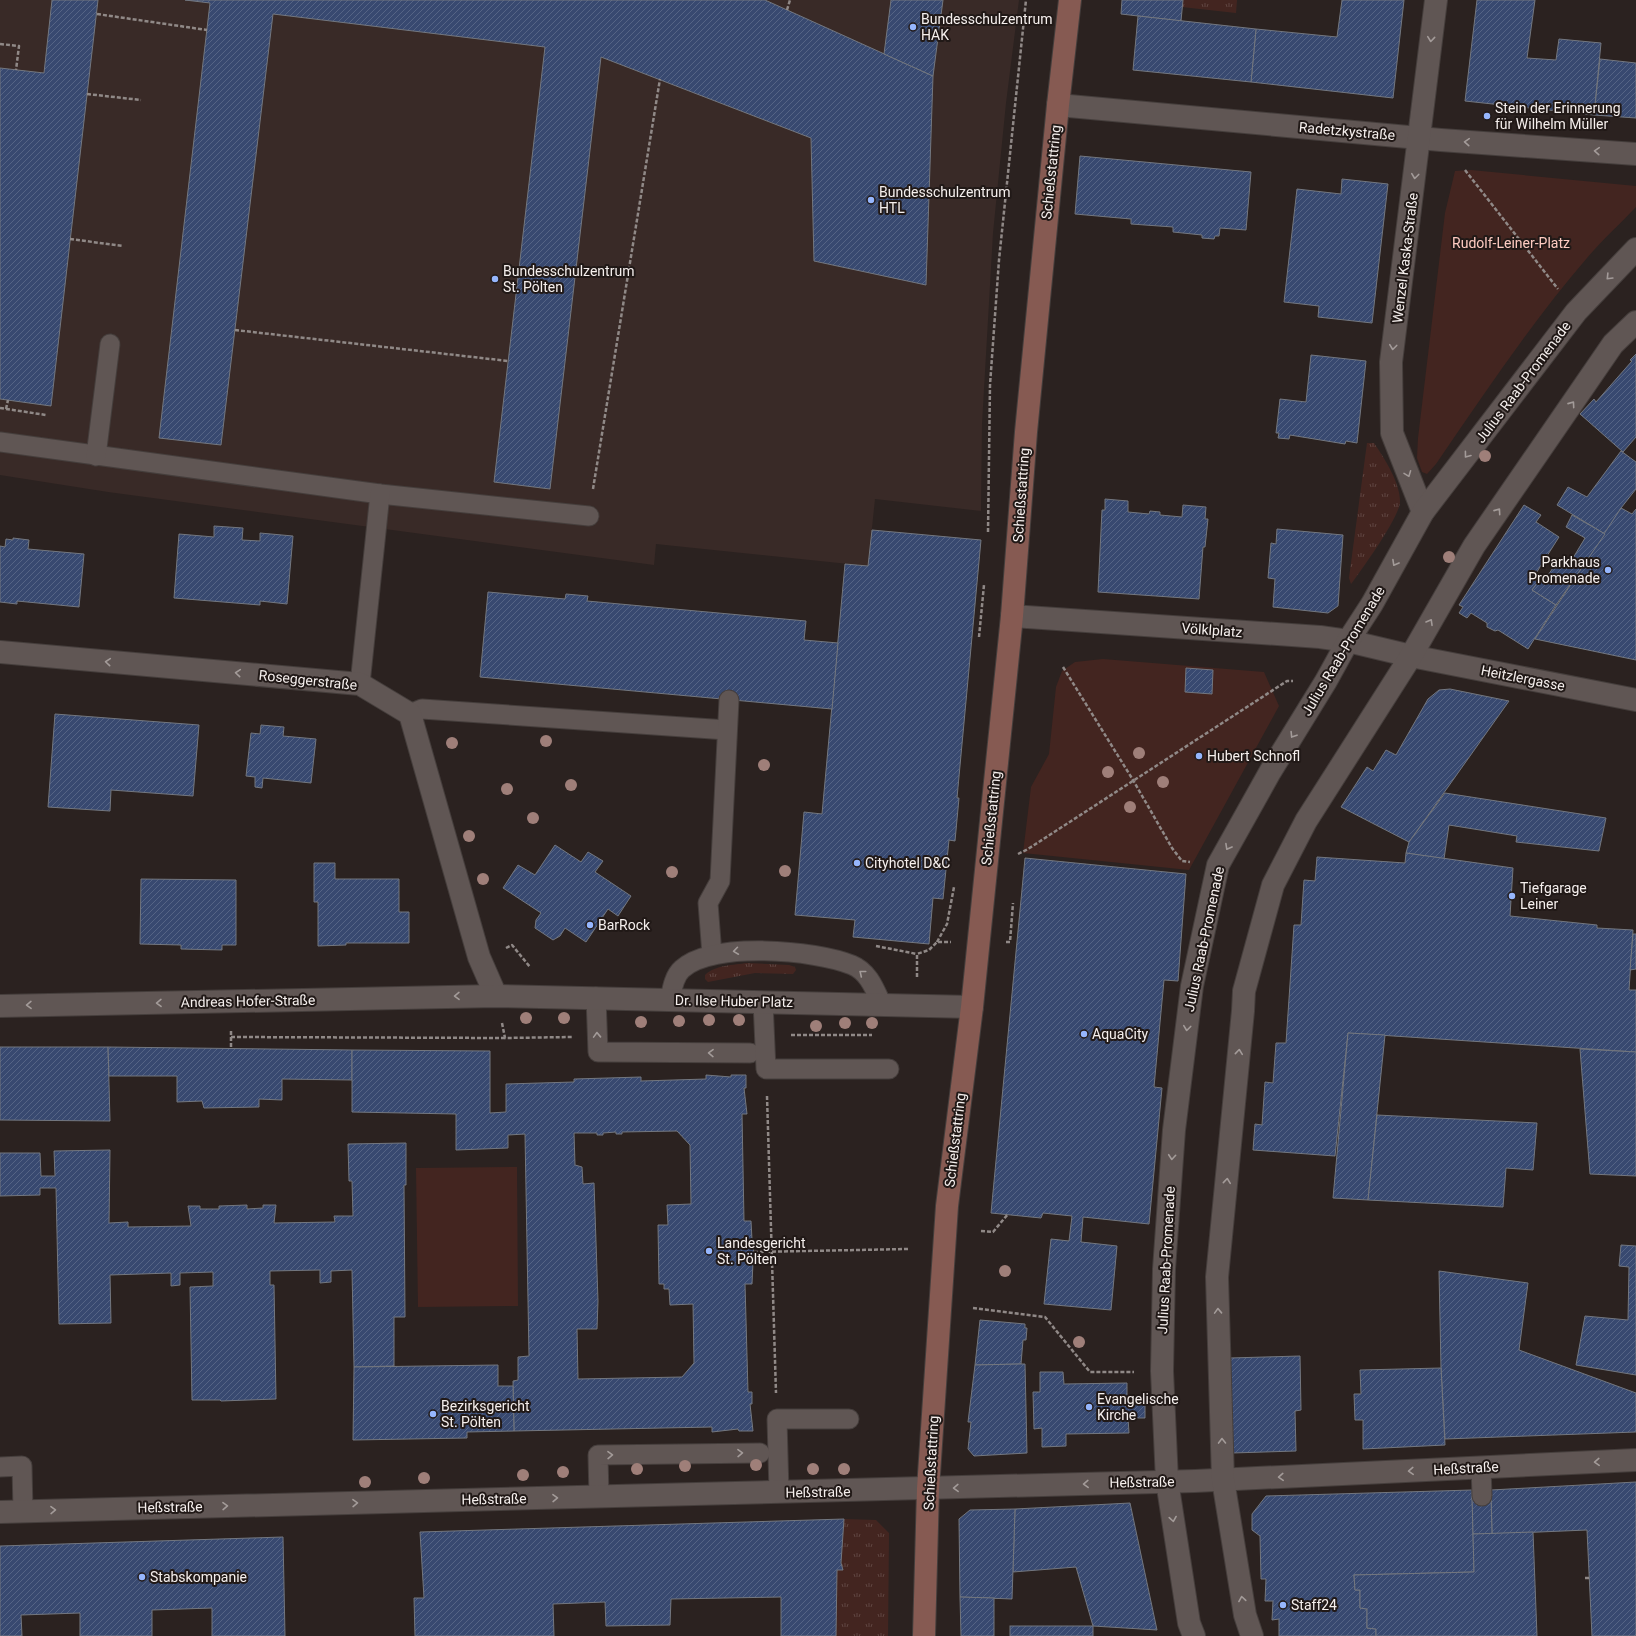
<svg xmlns="http://www.w3.org/2000/svg" width="1636" height="1636" font-family="Roboto,sans-serif">
<defs>
<pattern id="grass-tufts" width="24" height="20" patternUnits="userSpaceOnUse"><rect width="24" height="20" fill="#432520"/><path d="M3 7l-1-3M5 7V3M7 7l1-3M15 17l-1-3M17 17v-4M19 17l1-3" fill="none" stroke="#5f4541"/></pattern>
<pattern id="building-hatch" width="6" height="6" patternUnits="userSpaceOnUse"><rect width="6" height="6" fill="#384970"/><path d="M-1 1l2-2M0 6l6-6M5 7l2-2" fill="none" stroke="#556485"/></pattern>
</defs>
<rect width="100%" height="100%" fill="#2b2220"/>
<!-- built -->
<path fill="#392a27" d="M0,0H1019L1006,103L993,233L982,424L981,511L875,499L868,566L656,544L654,565L108,492L0,475Z"/>
<!-- grass -->
<g fill="url(#grass-tufts)">
<path d="M1183,0H1237L1236,13L1182,7Z"/>
<path d="M1367,443H1374C1384,458 1400,482 1400,502C1399,518 1362,569 1351,584L1349,578Z"/>
<path d="M747,963L789,965L795,967L796,970L793,974L755,973L708,982L705,979V975C715,965 734,965 747,963Z"/>
<path d="M844,1519L876,1520L889,1533L888,1636H836L837,1570H843L841,1563Z"/>
</g>
<!-- green -->
<g fill="#432520">
<path d="M1471,170L1636,186V207C1620,224 1602,240 1587,258C1531,323 1484,394 1436,464L1427,474L1422,472L1417,458L1418,438L1445,213L1455,171Z"/>
<path d="M1103,659L1264,672L1279,706L1189,870L1023,853L1031,787L1049,754L1056,687L1062,671L1075,662Z"/>
<path d="M517,1167L518,1306L418,1307L416,1168Z"/>
</g>
<!-- building -->
<g fill="url(#building-hatch)" stroke="#73777f" fill-rule="evenodd">
<path d="M52,0H98L51,406L0,399V68L44,73Z"/>
<path d="M185,0H765L933,76L926,285L814,261L811,138L601,57L550,489L494,482L545,47L273,14L221,445L159,438L210,3Z"/>
<path d="M891,0H943L933,76L884,54Z"/>
<path d="M1122,0H1183L1181,21L1121,14Z"/>
<path d="M1342,0H1404L1393,98L1251,82L1256,29L1337,37Z"/>
<path d="M1477,0H1535L1527,58L1556,60L1559,39L1601,43L1594,115L1465,101Z"/>
<path d="M1138,16L1256,29L1251,82L1133,70Z"/>
<path d="M1600,59L1636,63V118L1594,115Z"/>
<path d="M1080,156L1251,172L1246,230L1220,228L1219,236H1215L1214,239L1202,238V235L1173,232V227L1131,224V219L1075,214Z"/>
<path d="M1342,179L1388,184L1372,323L1318,317L1319,306L1284,302L1297,189L1341,194Z"/>
<path d="M1636,354V437L1623,452L1580,414L1594,399L1596,402L1632,361L1630,360Z"/>
<path d="M1311,355L1366,361L1357,443L1346,441L1345,444L1290,435L1289,439L1278,438L1279,433H1276L1280,399L1306,402Z"/>
<path d="M1621,451L1636,462V489L1621,508L1605,534L1557,505L1568,487L1587,497Z"/>
<path d="M1105,499L1128,501V512L1149,514L1150,511L1160,512V515L1182,517L1183,505L1206,507L1205,519H1208L1205,547H1203L1199,599L1098,592L1102,510H1105Z"/>
<path d="M1524,505L1541,515L1536,522L1559,537L1533,578L1538,582L1532,590L1556,605L1528,649L1498,630L1495,631L1487,627V623L1471,613L1467,618L1459,613L1463,607L1459,605Z"/>
<path d="M1621,508L1632,514L1636,509V660L1535,639Z"/>
<path d="M1572,515L1605,534L1556,605L1532,590L1538,582L1544,581L1557,562L1567,568L1585,538L1566,527Z"/>
<path d="M214,526L243,528L242,540L260,541V533L293,536L287,604L260,601V605L174,598L179,534L214,537Z"/>
<path d="M1277,529L1343,535L1338,606L1328,613L1273,607L1275,579L1268,578L1271,543L1276,544Z"/>
<path d="M872,530L981,540L957,798H959L955,841L949,840L943,899L933,898L929,944L853,937L855,920L795,915L804,812L822,814L845,564L868,566Z"/>
<path d="M13,538L29,540L28,549L84,554L79,607L17,601V604L0,602V546L5,547L6,539L13,540Z"/>
<path d="M488,592L565,599L566,594L588,596L587,601L806,621L804,640L838,643L832,709L480,677Z"/>
<path d="M1186,668L1213,670L1212,694L1185,692Z"/>
<path d="M1450,689L1509,701L1409,842L1341,807L1367,767L1373,771L1386,750L1396,755L1428,699L1439,690Z"/>
<path d="M55,714L199,725L193,796L111,790L110,811L48,807Z"/>
<path d="M261,725L284,727L283,736L316,739L311,783L263,778L262,788L255,787V777L246,776L251,733L260,734Z"/>
<path d="M1445,793L1606,818L1599,851L1516,842L1517,836L1449,825L1444,859L1406,853L1409,842Z"/>
<path d="M555,845L581,862L588,852L603,861L595,872L631,896L618,916L608,909L586,942L565,928L560,936L553,940L535,928L536,920L541,913L503,888L518,865L535,875Z"/>
<path d="M1406,853L1513,868L1510,916L1597,925V928L1633,930L1629,990H1636V1052L1348,1033L1335,1156L1253,1150L1255,1124L1262,1125L1265,1082L1273,1083L1276,1043H1286L1294,925H1301L1304,880L1315,881L1317,857L1405,863Z"/>
<path d="M1025,858L1186,874L1178,981L1164,980L1154,1087L1162,1088L1149,1224L1083,1217L1081,1242L1117,1246L1111,1310L1044,1304L1051,1239L1069,1241L1072,1216L1043,1213L1041,1218L991,1213Z"/>
<path d="M314,863H335V879H399V912H409V943H346V945L318,946V902H314Z"/>
<path d="M141,879L236,880V945H222V950L181,949V945L140,944Z"/>
<path d="M1633,934H1636V969L1630,970Z"/>
<path d="M1348,1033L1385,1035L1368,1200L1333,1198Z"/>
<path d="M0,1047H108L110,1121L0,1120Z"/>
<path d="M108,1047L352,1050V1080L282,1079V1100L259,1099V1107L204,1108L202,1101L177,1102V1076H109Z"/>
<path d="M1580,1049L1636,1052V1176L1590,1174Z"/>
<path d="M352,1050L490,1051V1113L506,1112V1084L574,1082V1079L641,1077V1081L706,1079V1075L731,1077V1075H746V1088H744L747,1114H742L744,1221H751L752,1240H754L752,1284H745L748,1392H752V1404H750L753,1431H739L738,1429L712,1432V1427L514,1431L513,1381L518,1380V1357L529,1356L525,1134L508,1135V1148L456,1150V1114L352,1112ZM677,1131L690,1145L691,1204L667,1205L668,1225H658L659,1284H664V1289H669L670,1305L693,1304L694,1363L682,1377L578,1379L577,1329H597L598,1301L594,1183L583,1184L582,1167L575,1165L574,1133H597V1135H603V1133L616,1132V1134H622V1132Z"/>
<path d="M1377,1115L1537,1123L1533,1170L1506,1168L1503,1207L1368,1200Z"/>
<path d="M406,1143V1185H404L405,1317H394V1366L354,1367L352,1270L331,1271V1282L320,1283V1270L270,1271V1285H274L276,1399L221,1401L220,1400H192L190,1287L213,1286V1272L180,1273V1285L171,1286V1273L110,1275L111,1323L59,1324L56,1188H40V1195L0,1196V1153H40L41,1176H55L54,1151L110,1150L109,1223L128,1222V1227L191,1226L188,1206H200V1209H219V1206L247,1205V1209L263,1208V1205H276L274,1223L335,1222L334,1216H353L352,1181H349L348,1144Z"/>
<path d="M1621,1245L1636,1246V1375L1576,1365L1585,1316L1628,1320L1629,1267L1619,1266Z"/>
<path d="M1439,1271L1528,1283L1519,1350L1636,1393V1432L1445,1439L1441,1368Z"/>
<path d="M980,1320L1025,1324V1328H1027L1026,1340H1023L1021,1364L975,1365Z"/>
<path d="M1300,1356L1301,1410L1295,1411L1296,1451L1232,1453L1230,1358Z"/>
<path d="M1021,1364H1025L1027,1453L974,1456L968,1449L971,1422H968L975,1365Z"/>
<path d="M498,1365V1386H513L514,1431L467,1432V1438L353,1440L354,1367Z"/>
<path d="M1441,1368L1445,1445L1363,1449V1420H1355L1354,1394H1361L1360,1370Z"/>
<path d="M1040,1372H1063L1064,1384L1127,1383V1396H1145V1418H1128L1129,1433L1066,1434V1446L1042,1447V1428L1034,1429L1033,1392H1040Z"/>
<path d="M1636,1482V1636H1592L1587,1530L1492,1534L1491,1490Z"/>
<path d="M1472,1490L1474,1572L1354,1575L1355,1590H1360V1608L1367,1609V1628L1376,1629V1636H1279V1619L1272,1620L1273,1601H1265L1266,1579H1261L1260,1536L1252,1530V1514L1266,1496Z"/>
<path d="M1472,1496H1491L1492,1534H1473Z"/>
<path d="M1130,1503L1157,1630L1093,1626L1076,1567L1013,1572L1015,1509Z"/>
<path d="M1015,1509L1012,1599L960,1597L959,1519L970,1510Z"/>
<path d="M844,1519L841,1563L843,1570H837L836,1636H781V1597L671,1599L670,1625L606,1626L605,1602L553,1604L554,1636H415L414,1598H424L420,1532Z"/>
<path d="M1533,1532L1537,1636H1376V1629L1367,1628V1609L1360,1608V1590H1355L1354,1575L1474,1572L1473,1534Z"/>
<path d="M283,1537L285,1636H212V1608L152,1610V1636H80V1613L21,1615L22,1636H0V1546Z"/>
<path d="M960,1597L994,1598V1636H961Z"/>
<rect x="1010" y="1626" width="83" height="10"/>
</g>
<g fill="none" stroke-linecap="round" stroke-linejoin="round">
<!-- lane casing -->
<g stroke="#453e3c" stroke-width="21">
<g id="lane">
<path d="M0,442L380,494L589,516"/>
<path d="M96,456L110,344"/>
<path d="M360,684L380,494"/>
<path d="M410,714L422,709L727,730"/>
<path d="M712,955L708,903L720,881L729,700"/>
<path d="M596,997L598,1052L750,1053"/>
<path d="M670,999C672,989 674,976 682,969C713,941 815,950 852,965C869,972 875,990 882,1005"/>
<path d="M763,1002L766,1069H889"/>
<path d="M0,1467L22,1466L23,1511"/>
<path d="M1481,1467L1482,1496"/>
<path d="M779,1492L777,1419H849"/>
<path d="M599,1497L598,1455L760,1453"/>
</g>
</g>
<!-- street casing -->
<g stroke="#453e3c" stroke-width="24">
<g id="street">
<path d="M1058,105L1441,140L1636,154"/>
<path d="M1423,512L1392,433L1391,362L1436,0"/>
<path d="M1012,616L1320,637L1348,641L1411,656L1636,700"/>
<path d="M0,652L360,684L410,714L479,957L496,996"/>
<path d="M0,1006L496,996L972,1007"/>
<path d="M0,1512L1195,1481L1636,1460"/>
<path d="M1194,1636L1189,1623L1167,1481L1162,1371L1164,1269L1174,1130L1192,986L1218,865L1270,772L1326,681L1348,641L1372,604L1423,512L1576,312L1636,249"/>
<path d="M1252,1636L1245,1615L1223,1480L1217,1277L1243,1011L1244,991L1273,885L1306,821L1411,656L1474,546L1613,344L1636,322"/>
</g>
</g>
<!-- secondary casing -->
<g stroke="#453e3c" stroke-width="24">
<path id="secondary" d="M924,1636L928,1489L947,1206L972,1007L1012,616L1026,432L1058,105L1070,0"/>
</g>
<!-- path -->
<g stroke="#908987" stroke-width="2.5" stroke-dasharray="4 2" stroke-linecap="butt">
<path d="M787,10L790,0"/>
<path d="M97,14L207,30"/>
<path d="M0,44L19,46L16,70"/>
<path d="M87,94L141,100"/>
<path d="M1465,170L1558,289"/>
<path d="M70,239L123,246"/>
<path d="M235,330L508,361"/>
<path d="M0,408L46,415"/>
<path d="M6,409L8,400"/>
<path d="M593,489L660,79"/>
<path d="M988,532L990,385L999,260L1026,0"/>
<path d="M979,637L984,585"/>
<path d="M1063,667L1133,780L1172,848L1182,861L1190,862"/>
<path d="M1018,854L1028,849L1287,681H1293"/>
<path d="M937,942L947,924L954,887"/>
<path d="M1006,942H1010L1013,903"/>
<path d="M876,946L917,954"/>
<path d="M506,948L512,945L530,967"/>
<path d="M917,977V954L929,950L937,942H951"/>
<path d="M502,1023L505,1038L572,1037"/>
<path d="M791,1035H872"/>
<path d="M231,1037L505,1038"/>
<path d="M231,1047V1030"/>
<path d="M767,1096L776,1393"/>
<path d="M981,1231L993,1232L1008,1214"/>
<path d="M754,1252L908,1249"/>
<path d="M973,1308L1045,1317L1090,1372H1134"/>
<path d="M1585,1578H1590"/>
</g>
<!-- lane -->
<use href="#lane" stroke="#605654" stroke-width="19"/>
<!-- street -->
<use href="#street" stroke="#605654" stroke-width="22"/>
<!-- secondary -->
<use href="#secondary" stroke="#865a52" stroke-width="22"/>
</g>
<!-- trees -->
<g fill="#9f7f79">
<circle cx="1485" cy="456" r="6"/>
<circle cx="1449" cy="557" r="6"/>
<circle cx="546" cy="741" r="6"/>
<circle cx="452" cy="743" r="6"/>
<circle cx="1139" cy="753" r="6"/>
<circle cx="764" cy="765" r="6"/>
<circle cx="1108" cy="772" r="6"/>
<circle cx="1163" cy="782" r="6"/>
<circle cx="571" cy="785" r="6"/>
<circle cx="507" cy="789" r="6"/>
<circle cx="1130" cy="807" r="6"/>
<circle cx="533" cy="818" r="6"/>
<circle cx="469" cy="836" r="6"/>
<circle cx="785" cy="871" r="6"/>
<circle cx="672" cy="872" r="6"/>
<circle cx="483" cy="879" r="6"/>
<circle cx="526" cy="1018" r="6"/>
<circle cx="564" cy="1018" r="6"/>
<circle cx="709" cy="1020" r="6"/>
<circle cx="739" cy="1020" r="6"/>
<circle cx="679" cy="1021" r="6"/>
<circle cx="641" cy="1022" r="6"/>
<circle cx="845" cy="1023" r="6"/>
<circle cx="872" cy="1023" r="6"/>
<circle cx="816" cy="1026" r="6"/>
<circle cx="1005" cy="1271" r="6"/>
<circle cx="1079" cy="1342" r="6"/>
<circle cx="756" cy="1465" r="6"/>
<circle cx="685" cy="1466" r="6"/>
<circle cx="637" cy="1469" r="6"/>
<circle cx="813" cy="1469" r="6"/>
<circle cx="844" cy="1469" r="6"/>
<circle cx="563" cy="1472" r="6"/>
<circle cx="523" cy="1475" r="6"/>
<circle cx="424" cy="1478" r="6"/>
<circle cx="365" cy="1482" r="6"/>
</g>
<!-- one-way arrows -->
<defs><path id="oneway-chevron" d="M-2-3.5L2.5 0L-2 3.5" fill="none" stroke-width="1.6" stroke-linecap="round" stroke-linejoin="round"/></defs>
<g stroke="#a39b99">
<use href="#oneway-chevron" transform="translate(1431 39) rotate(96)"/>
<use href="#oneway-chevron" transform="translate(1467 142) rotate(-176)"/>
<use href="#oneway-chevron" transform="translate(1597 151) rotate(-176)"/>
<use href="#oneway-chevron" transform="translate(1415 176) rotate(97)"/>
<use href="#oneway-chevron" transform="translate(1609 277) rotate(134)"/>
<use href="#oneway-chevron" transform="translate(1393 347) rotate(97)"/>
<use href="#oneway-chevron" transform="translate(1572 404) rotate(-55)"/>
<use href="#oneway-chevron" transform="translate(1467 455) rotate(127)"/>
<use href="#oneway-chevron" transform="translate(1408 474) rotate(69)"/>
<use href="#oneway-chevron" transform="translate(1498 511) rotate(-55)"/>
<use href="#oneway-chevron" transform="translate(1395 563) rotate(119)"/>
<use href="#oneway-chevron" transform="translate(1430 622) rotate(-60)"/>
<use href="#oneway-chevron" transform="translate(108 662) rotate(-175)"/>
<use href="#oneway-chevron" transform="translate(238 673) rotate(-175)"/>
<use href="#oneway-chevron" transform="translate(1293 735) rotate(122)"/>
<use href="#oneway-chevron" transform="translate(1228 847) rotate(119)"/>
<use href="#oneway-chevron" transform="translate(736 951) rotate(172)"/>
<use href="#oneway-chevron" transform="translate(862 973) rotate(-141)"/>
<use href="#oneway-chevron" transform="translate(457 996) rotate(179)"/>
<use href="#oneway-chevron" transform="translate(159 1003) rotate(179)"/>
<use href="#oneway-chevron" transform="translate(29 1005) rotate(179)"/>
<use href="#oneway-chevron" transform="translate(1187 1028) rotate(97)"/>
<use href="#oneway-chevron" transform="translate(597 1035) rotate(-92)"/>
<use href="#oneway-chevron" transform="translate(1239 1052) rotate(-84)"/>
<use href="#oneway-chevron" transform="translate(711 1053) rotate(-179)"/>
<use href="#oneway-chevron" transform="translate(1172 1157) rotate(95)"/>
<use href="#oneway-chevron" transform="translate(1227 1181) rotate(-84)"/>
<use href="#oneway-chevron" transform="translate(1218 1311) rotate(-92)"/>
<use href="#oneway-chevron" transform="translate(1222 1441) rotate(-91)"/>
<use href="#oneway-chevron" transform="translate(740 1453) rotate(-1)"/>
<use href="#oneway-chevron" transform="translate(610 1455) rotate(-1)"/>
<use href="#oneway-chevron" transform="translate(1597 1462) rotate(177)"/>
<use href="#oneway-chevron" transform="translate(1411 1471) rotate(177)"/>
<use href="#oneway-chevron" transform="translate(1281 1477) rotate(177)"/>
<use href="#oneway-chevron" transform="translate(1086 1484) rotate(178)"/>
<use href="#oneway-chevron" transform="translate(956 1488) rotate(178)"/>
<use href="#oneway-chevron" transform="translate(555 1498) rotate(-1)"/>
<use href="#oneway-chevron" transform="translate(355 1503) rotate(-1)"/>
<use href="#oneway-chevron" transform="translate(225 1506) rotate(-1)"/>
<use href="#oneway-chevron" transform="translate(53 1510) rotate(-1)"/>
<use href="#oneway-chevron" transform="translate(1173 1519) rotate(81)"/>
<use href="#oneway-chevron" transform="translate(1242 1599) rotate(-99)"/>
</g>
<!-- markers -->
<g fill="#96b6fd" stroke="#211917" stroke-width="1.5">
<circle cx="913" cy="27" r="4"/>
<circle cx="1487" cy="116" r="4"/>
<circle cx="871" cy="200" r="4"/>
<circle cx="495" cy="279" r="4"/>
<circle cx="1608" cy="570" r="4"/>
<circle cx="1199" cy="756" r="4"/>
<circle cx="857" cy="863" r="4"/>
<circle cx="1512" cy="896" r="4"/>
<circle cx="590" cy="925" r="4"/>
<circle cx="1084" cy="1034" r="4"/>
<circle cx="709" cy="1251" r="4"/>
<circle cx="1089" cy="1407" r="4"/>
<circle cx="433" cy="1414" r="4"/>
<circle cx="142" cy="1577" r="4"/>
<circle cx="1283" cy="1605" r="4"/>
</g>
<g text-anchor="middle" stroke-width="4" stroke-linejoin="round" paint-order="stroke">
<!-- poi labels -->
<g font-size="14" fill="#f5efed" stroke="#211917" text-anchor="start">
<text x="921" y="24">Bundesschulzentrum<tspan x="921" dy="16">HAK</tspan></text>
<text x="1495" y="113">Stein der Erinnerung<tspan x="1495" dy="16">für Wilhelm Müller</tspan></text>
<text x="879" y="197">Bundesschulzentrum<tspan x="879" dy="16">HTL</tspan></text>
<text x="503" y="276">Bundesschulzentrum<tspan x="503" dy="16">St. Pölten</tspan></text>
<text x="1600" y="567" text-anchor="end">Parkhaus<tspan x="1600" dy="16">Promenade</tspan></text>
<text x="1207" y="761">Hubert Schnofl</text>
<text x="865" y="868">Cityhotel D&amp;C</text>
<text x="1520" y="893">Tiefgarage<tspan x="1520" dy="16">Leiner</tspan></text>
<text x="598" y="930">BarRock</text>
<text x="1092" y="1039">AquaCity</text>
<text x="717" y="1248">Landesgericht<tspan x="717" dy="16">St. Pölten</tspan></text>
<text x="1097" y="1404">Evangelische<tspan x="1097" dy="16">Kirche</tspan></text>
<text x="441" y="1411">Bezirksgericht<tspan x="441" dy="16">St. Pölten</tspan></text>
<text x="150" y="1582">Stabskompanie</text>
<text x="1291" y="1610">Staff24</text>
</g>
<!-- street labels -->
<g font-size="14" fill="#f5efed" stroke="#211917">
<text transform="translate(1347 131) rotate(5)" y="5">Radetzkystraße</text>
<text transform="translate(1051 172) rotate(-84)" y="5">Schießstattring</text>
<text transform="translate(1405 258) rotate(-83)" y="5">Wenzel Kaska-Straße</text>
<text transform="translate(1523 382) rotate(-53)" y="5">Julius Raab-Promenade</text>
<text transform="translate(1021 495) rotate(-86)" y="5">Schießstattring</text>
<text transform="translate(1212 630) rotate(4)" y="5">Völklplatz</text>
<text transform="translate(1343 651) rotate(-59)" y="5">Julius Raab-Promenade</text>
<text transform="translate(1523 678) rotate(11)" y="5">Heitzlergasse</text>
<text transform="translate(308 680) rotate(6)" y="5">Roseggerstraße</text>
<text transform="translate(991 818) rotate(-84)" y="5">Schießstattring</text>
<text transform="translate(1204 939) rotate(-78)" y="5">Julius Raab-Promenade</text>
<text transform="translate(248 1001) rotate(-1)" y="5">Andreas Hofer-Straße</text>
<text transform="translate(734 1001) rotate(1)" y="5">Dr. Ilse Huber Platz</text>
<text transform="translate(955 1140) rotate(-83)" y="5">Schießstattring</text>
<text transform="translate(1166 1260) rotate(-87)" y="5">Julius Raab-Promenade</text>
<text transform="translate(931 1463) rotate(-87)" y="5">Schießstattring</text>
<text transform="translate(1466 1468) rotate(-3)" y="5">Heßstraße</text>
<text transform="translate(1142 1482) rotate(-1)" y="5">Heßstraße</text>
<text transform="translate(818 1492) rotate(-1)" y="5">Heßstraße</text>
<text transform="translate(494 1499) rotate(-1)" y="5">Heßstraße</text>
<text transform="translate(170 1507) rotate(-1)" y="5">Heßstraße</text>
</g>
<!-- park labels -->
<g font-size="14" fill="#fecbc1" stroke="#211917">
<text x="1511" y="248">Rudolf-Leiner-Platz</text>
</g>
</g>
</svg>
